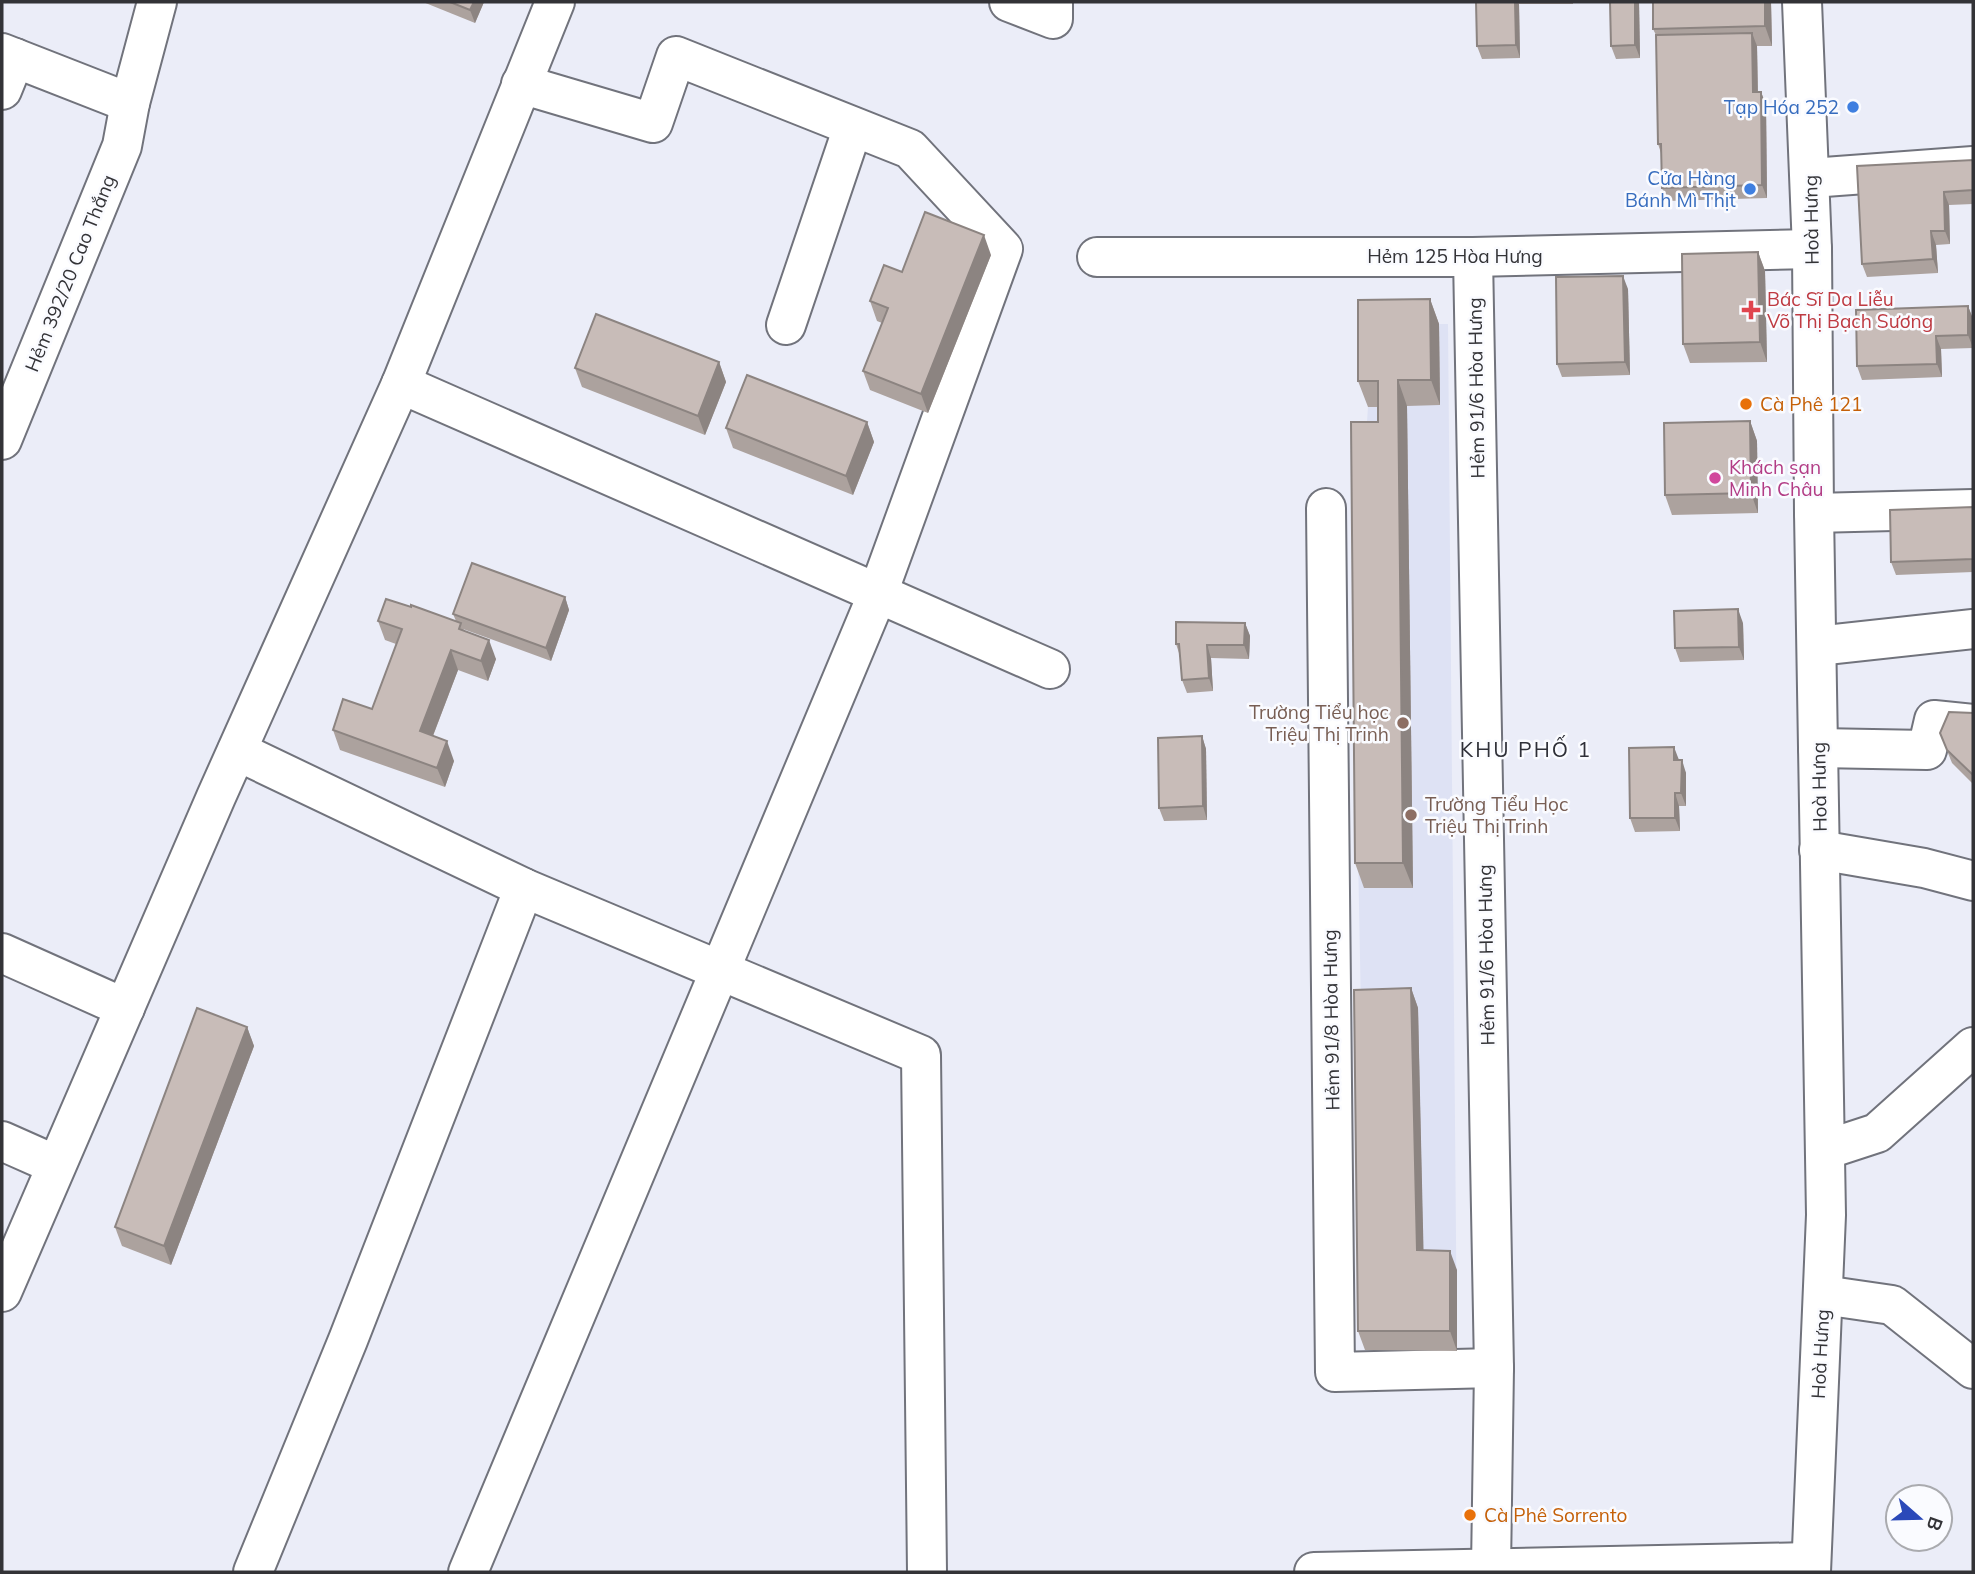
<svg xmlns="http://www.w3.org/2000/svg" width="1975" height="1574" font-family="Mulish,sans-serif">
<rect width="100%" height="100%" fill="#ebedf8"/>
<!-- built -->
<path fill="#dee2f4" d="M1439,324H1448L1457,1351L1366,1270L1350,436H1366L1368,407Z"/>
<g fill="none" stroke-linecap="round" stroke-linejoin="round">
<!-- minor casing -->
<g stroke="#71737c" stroke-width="42">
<g id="minor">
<path d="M1009,2L1053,19V2"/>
<path d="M1802,2L1812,249L1814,513L1826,1215L1811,1572"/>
<path d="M2,53L130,103"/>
<path d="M2,90L15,58"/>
<path d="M1811,178L1973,166"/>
<path d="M1097,257H1473L1812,249"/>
<path d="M1473,257L1494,1368L1491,1568"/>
<path d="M786,325L853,127"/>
<path d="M401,384L1050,669"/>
<path d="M2,440L122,146L130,103L157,2"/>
<path d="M1326,508L1335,1372L1494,1368"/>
<path d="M1814,513L1973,509"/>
<path d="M1817,646L1973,629"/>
<path d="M1818,748L1927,750L1934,720L1973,724"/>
<path d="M237,751L524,888L921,1055L927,1572"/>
<path d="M1819,850L1924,868L1973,881"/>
<path d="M2,953L125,1008"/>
<path d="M2,1141L56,1165"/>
<path d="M1825,1150L1877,1133L1973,1047"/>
<path d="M2,1292L216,797L401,384L555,2"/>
<path d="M1823,1295L1892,1305L1973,1369"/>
<path d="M253,1572L348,1340L524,888"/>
<path d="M468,1572L878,593L1003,249L910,149L676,56L653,123L521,84"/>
<path d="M1314,1572L1810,1562"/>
</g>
</g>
<!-- minor -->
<use href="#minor" stroke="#fff" stroke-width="38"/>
</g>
<!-- wall -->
<g fill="#aca29e">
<path d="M423,2H484L475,23Z"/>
<path d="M1476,2H1573V4H1519L1520,58L1482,59L1477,46Z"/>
<path d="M1639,2L1640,58L1616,59L1611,46Z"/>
<path d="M1771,2L1772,46H1757L1758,92H1761L1766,105L1767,198L1667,201L1662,188L1661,153L1658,144L1656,35L1653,29Z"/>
<path d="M1973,160V204L1949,205L1950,244L1936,245L1938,273L1867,277L1862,264Z"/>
<path d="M1758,252L1765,271L1767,362L1690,363L1683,344Z"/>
<path d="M991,255L928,413L870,390L863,371L882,323L877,321L870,301L902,272Z"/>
<path d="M1628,289L1630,375L1562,377L1557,364Z"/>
<path d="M1430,299L1439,324L1440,405L1407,406L1413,888H1364L1355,863L1378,407H1368L1358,381Z"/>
<path d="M1968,306L1973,319V348L1941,349L1942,377L1862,380L1857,366Z"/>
<path d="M719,362L726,382L705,435L582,387L575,368Z"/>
<path d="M1750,421L1757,441L1758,513L1672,515L1665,495Z"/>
<path d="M867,422L874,442L853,495L733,448L726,428Z"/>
<path d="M1973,507V572L1896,575L1891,562Z"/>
<path d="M565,597L569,610L551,661L463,629L496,659L488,681L458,670L433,736L454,761L445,787L340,750L333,730L372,709L396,644L385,640L378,621H456L453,614Z"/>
<path d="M1245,623L1250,636L1249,659L1211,658L1213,691L1187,693L1182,680L1180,656L1176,644Z"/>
<path d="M1743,623L1744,660L1680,662L1675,648Z"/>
<path d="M1973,713V784L1952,763L1940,733Z"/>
<path d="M1202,736L1206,749L1207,820L1164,821L1159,808Z"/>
<path d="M1679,760L1686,773V806H1679L1680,831L1635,832L1630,818Z"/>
<path d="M1411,988L1418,1008L1423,1250L1457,1270V1351L1365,1350L1358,1331Z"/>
<path d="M247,1027L254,1046L171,1265L122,1246L115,1227Z"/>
</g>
<!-- shaded-wall -->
<g fill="#8c8481">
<path d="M474,2H484L475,23L470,10Z"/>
<path d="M1515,2H1518L1519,4L1520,58L1516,45Z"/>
<path d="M1635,2H1639L1640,58L1635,45Z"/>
<path d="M1765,2H1771L1772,46L1765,26Z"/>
<path d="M1752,33L1757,46L1758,106L1753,92Z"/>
<path d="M1761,92L1766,105L1767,198L1762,185Z"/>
<path d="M1944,192L1949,205L1950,244L1945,231Z"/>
<path d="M1931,231L1936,245L1938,273L1933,259Z"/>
<path d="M984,235L991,255L928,413L921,394Z"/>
<path d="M1758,252L1765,271L1767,362L1760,342Z"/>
<path d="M1623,276L1628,289L1630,375L1625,362Z"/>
<path d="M1430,299L1439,324L1440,405L1431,380Z"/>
<path d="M1968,306L1973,319V348L1968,335Z"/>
<path d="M1936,336L1941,349L1942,377L1937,364Z"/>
<path d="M719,362L726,382L705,435L698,416Z"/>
<path d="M1398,380L1407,406L1413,888L1403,863Z"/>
<path d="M1750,421L1757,441L1758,513L1751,493Z"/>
<path d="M867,422L874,442L853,495L846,476Z"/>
<path d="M565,597L569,610L551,661L546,648Z"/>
<path d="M1738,609L1743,623L1744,660L1739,647Z"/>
<path d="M1245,623L1250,636L1249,659L1244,645Z"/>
<path d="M489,640L496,659L488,681L481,661Z"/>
<path d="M1207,645L1211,658L1213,691L1209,678Z"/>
<path d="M451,650L458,670L427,751L420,731Z"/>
<path d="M1202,736L1206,749L1207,820L1203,806Z"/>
<path d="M447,741L454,761L445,787L437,768Z"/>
<path d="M1674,747L1679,760H1674Z"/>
<path d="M1682,760L1686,773V806L1681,793Z"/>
<path d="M1675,793L1679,806L1680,831L1675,818Z"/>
<path d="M1411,988L1418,1008L1424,1270L1417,1250Z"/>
<path d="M247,1027L254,1046L171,1265L164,1246Z"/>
<path d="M1450,1251L1457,1270V1351L1450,1331Z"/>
</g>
<!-- building -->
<g fill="#c8bcb8" stroke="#8c8481" stroke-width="2">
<path d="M450,2H474L470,10Z"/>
<path d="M1476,2H1515L1516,45L1477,46Z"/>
<path d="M1610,2H1635V45L1611,46Z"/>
<path d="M1653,2H1765V26L1653,29Z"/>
<path d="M1752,33L1753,92H1761L1762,185L1662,188L1661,144H1658L1656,35Z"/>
<path d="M1973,160V190L1944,192L1945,231H1931L1933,259L1862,264L1857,166Z"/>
<path d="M925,212L984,235L921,394L863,371L888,308L870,301L884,265L902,272Z"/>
<path d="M1758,252L1760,342L1683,344L1682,254Z"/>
<path d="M1623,276L1625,362L1557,364L1556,277Z"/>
<path d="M1430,299L1431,380H1398L1403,863H1355L1351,422H1378V381H1358V300Z"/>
<path d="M1968,306V335L1936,336L1937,364L1857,366L1856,310Z"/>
<path d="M596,314L719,362L698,416L575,368Z"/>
<path d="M747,375L867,422L846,476L726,428Z"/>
<path d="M1750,421L1751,493L1665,495L1664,423Z"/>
<path d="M1973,507V559L1891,562L1890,510Z"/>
<path d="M472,563L565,597L546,648L453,614Z"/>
<path d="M386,599L411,607V605L461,623L459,629L489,640L481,661L451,650L420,731L447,741L437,768L333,730L343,699L372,709L402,629L378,621Z"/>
<path d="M1738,609L1739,647L1675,648L1674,611Z"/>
<path d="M1176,622L1245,623L1244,645H1207L1209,678L1182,680L1179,644H1176Z"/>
<path d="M1949,712L1973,713V775L1947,750L1940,733Z"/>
<path d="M1202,736L1203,806L1159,808L1158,738Z"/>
<path d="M1674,747V760H1682L1681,793H1675V818H1630L1629,748Z"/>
<path d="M1411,988L1417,1250L1450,1251V1331H1358L1354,990Z"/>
<path d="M197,1008L247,1027L164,1246L115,1227Z"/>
</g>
<!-- markers -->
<g fill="#3f7fe0" stroke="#fafbff" stroke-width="2.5">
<circle cx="1853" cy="107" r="7"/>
<circle cx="1750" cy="189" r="7"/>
</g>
<path fill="#e0444e" stroke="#fafbff" stroke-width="2.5" d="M1747.5 299.5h7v7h7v7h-7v7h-7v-7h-7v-7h7z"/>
<g fill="#e8710a" stroke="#fafbff" stroke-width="2.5">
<circle cx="1746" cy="404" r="7"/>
<circle cx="1470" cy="1515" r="7"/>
</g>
<circle fill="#d1479c" stroke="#fafbff" stroke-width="2.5" cx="1715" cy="478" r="7"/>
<g fill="#8d6e63" stroke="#fafbff" stroke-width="2.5">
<circle cx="1403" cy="723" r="7"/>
<circle cx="1411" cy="815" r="7"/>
</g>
<g text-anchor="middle" stroke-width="5" stroke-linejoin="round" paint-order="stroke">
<!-- shop labels -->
<g font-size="19" fill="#366cbe" stroke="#fafbff" text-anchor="end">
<text x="1839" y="114">Tạp Hóa 252</text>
<text x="1736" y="185">Cửa Hàng<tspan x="1736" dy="22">Bánh Mì Thịt</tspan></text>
</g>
<!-- street labels -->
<g font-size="19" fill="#333337" stroke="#fafbff">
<text transform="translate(1811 220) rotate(-91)" y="7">Hoà Hưng</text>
<text x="1455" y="263">Hẻm 125 Hòa Hưng</text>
<text transform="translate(70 273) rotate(-68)" y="7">Hẻm 392/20 Cao Thắng</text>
<text transform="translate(1476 388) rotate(-91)" y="7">Hẻm 91/6 Hòa Hưng</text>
<text transform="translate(1819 787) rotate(-91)" y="7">Hoà Hưng</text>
<text transform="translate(1486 955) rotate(-91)" y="7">Hẻm 91/6 Hòa Hưng</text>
<text transform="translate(1331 1020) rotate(-91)" y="7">Hẻm 91/8 Hòa Hưng</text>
<text transform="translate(1820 1354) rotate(-87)" y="7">Hoà Hưng</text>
</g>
<!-- health labels -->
<g font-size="19" fill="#be3a42" stroke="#fafbff" text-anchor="start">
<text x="1767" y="306">Bác Sĩ Da Liễu<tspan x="1767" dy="22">Võ Thị Bạch Sương</tspan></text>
</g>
<!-- food labels -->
<g font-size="19" fill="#c56008" stroke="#fafbff" text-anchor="start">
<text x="1760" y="411">Cà Phê 121</text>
<text x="1484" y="1522">Cà Phê Sorrento</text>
</g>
<!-- hotel labels -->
<g font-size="19" fill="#b23c85" stroke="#fafbff" text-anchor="start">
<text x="1729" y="474">Khách sạn<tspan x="1729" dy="22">Minh Châu</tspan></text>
</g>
<!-- education labels -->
<g font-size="19" fill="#785e54" stroke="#fafbff" text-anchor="end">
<text x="1389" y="719">Trường Tiểu học<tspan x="1389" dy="22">Triệu Thị Trinh</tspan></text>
<text x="1425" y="811" text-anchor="start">Trường Tiểu Học<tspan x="1425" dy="22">Triệu Thị Trinh</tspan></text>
</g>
<!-- neighbourhood labels -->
<g font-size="21" letter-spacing="2" fill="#2f3038" stroke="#fafbff">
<text x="1526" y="757">KHU PHỐ 1</text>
</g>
</g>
<!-- border -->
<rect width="1975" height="1574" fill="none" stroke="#333337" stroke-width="7"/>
<!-- north arrow -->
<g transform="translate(1919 1518) rotate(110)"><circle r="33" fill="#fafbff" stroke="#aaabaf" stroke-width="2"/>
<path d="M0-5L12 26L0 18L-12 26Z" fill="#2b49b9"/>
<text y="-10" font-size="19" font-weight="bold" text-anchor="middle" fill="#333337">B</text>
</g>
</svg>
